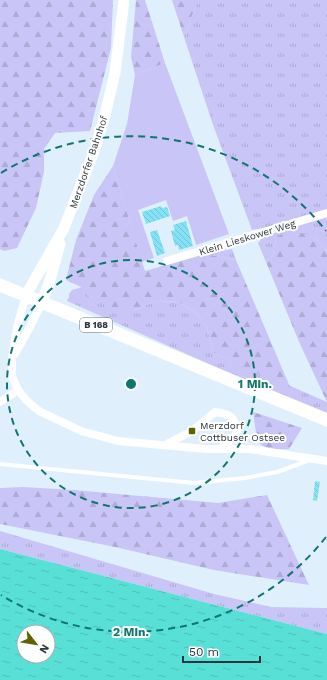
<svg xmlns="http://www.w3.org/2000/svg" width="327" height="680" font-family="'Work Sans',sans-serif">
<defs>
<pattern id="grass-tufts" width="24" height="20" patternUnits="userSpaceOnUse"><rect width="24" height="20" fill="#c9c5f6"/><path d="M3 7l-1-3M5 7V3M7 7l1-3M15 17l-1-3M17 17v-4M19 17l1-3" fill="none" stroke="#adaad4"/></pattern>
<pattern id="forest-firs" width="22" height="20" patternUnits="userSpaceOnUse"><rect width="22" height="20" fill="#c9c5f6"/><path d="M5 1l3.5 6h-7zM16 11l3.5 6h-7z" fill="#adaad4"/></pattern>
<pattern id="water-ripples" width="26" height="14" patternUnits="userSpaceOnUse"><rect width="26" height="14" fill="#58e0d6"/><path d="M2 4q2-2 4 0t4 0M15 11q2-2 4 0t4 0" fill="none" stroke="#4dc1b9"/></pattern>
<pattern id="building-back-hatch" width="6" height="6" patternUnits="userSpaceOnUse"><rect width="6" height="6" fill="#83e2f6"/><path d="M-1 5l2 2M0 0l6 6M5-1l2 2" fill="none" stroke="#71c2d4"/></pattern>
</defs>
<rect width="100%" height="100%" fill="#dff0fc"/>
<!-- grass -->
<g fill="url(#grass-tufts)">
<path d="M199,0H327V210L274,226L252,230L212,122L184,37L196,5Z"/>
<path d="M327,216V251L313,236L276,237L273,255L266,262L258,243L263,237L271,232Z"/>
<path d="M232,249L236,260L205,254Z"/>
<path d="M82,287L90,297L133,311L155,301L180,302L196,313L206,325L214,353L327,402V413L243,379L67,301L69,297V294L72,290Z"/>
<path d="M0,531L214,594L271,607L327,608V634L0,549Z"/>
</g>
<!-- forest -->
<g fill="url(#forest-firs)">
<path d="M0,0H113L111,48L90,131L55,133L44,149V172L36,208L17,248L4,251L0,249Z"/>
<path d="M136,0H145L165,63L135,75L131,57Z"/>
<path d="M172,0H199L196,5L184,37Z"/>
<path d="M113,166L145,271L205,254L236,260L290,387L214,353L206,325L196,313L180,302L155,301L133,311L114,309L90,297L81,287L66,280L76,240L94,195Z"/>
<path d="M294,231L313,236L327,251V402L300,344L266,262L273,255L276,237Z"/>
<path d="M253,412L302,428L289,449C253,451 258,442 253,412Z"/>
<path d="M23,487L74,490L218,503L267,495L309,585L214,570L115,547L0,524V488Z"/>
</g>
<!-- garden -->
<path fill="#c9c5f6" d="M165,63L229,234L196,245L187,216L173,221L166,200L138,210L154,258L142,262L113,166L127,124L135,75Z"/>
<!-- water -->
<path fill="url(#water-ripples)" fill-rule="evenodd" d="M0,549L327,634V680H0ZM24,632H48V656H24Z"/>
<!-- building -->
<g fill="url(#building-back-hatch)">
<path d="M161,206L162,208L167,207L170,216L146,224L142,212Z"/>
<path d="M186,221L193,246L179,250L178,245L175,246L171,231L175,230L173,225Z"/>
<path d="M157,230L165,253L157,256L150,232Z"/>
<path d="M315,481L320,482L317,501L313,500Z"/>
</g>
<g fill="none" stroke-linecap="round" stroke-linejoin="round">
<!-- service -->
<path stroke="#fff" stroke-width="4" d="M0,464L194,483L245,478L277,472L310,460"/>
<!-- minor -->
<g stroke="#fff" stroke-width="8">
<path d="M167,261L327,213"/>
<path d="M26,295L17,327L12,358V376L18,390L27,401L39,411L81,431L118,441L206,449H250L327,461"/>
<path d="M15,354L30,327L42,302"/>
<path d="M0,402L18,390"/>
<path d="M165,445L192,431L215,412C229,414 233,415 238,429L234,438L221,448"/>
</g>
<!-- tertiary -->
<g stroke="#fff" stroke-width="11">
<path d="M26,295L64,228L95,149L105,115L115,73L124,0"/>
<path d="M42,302L50,280L60,244"/>
</g>
<!-- primary -->
<path stroke="#fff" stroke-width="13" d="M0,285L327,420"/>
</g>
<!-- distance rings -->
<g fill="none" stroke="#0f766e" stroke-width="2" stroke-dasharray="7 5">
<circle cx="131" cy="384" r="124"/>
<path d="M326 537A248 248 0 0 1 1 595M1 173A248 248 0 0 1 326 231"/>
</g>
<!-- markers -->
<rect fill="#5d6300" stroke="#fff" stroke-width="1.5" x="188" y="427" width="8" height="8" rx="2"/>
<g text-anchor="middle" stroke-width="4" stroke-linejoin="round" paint-order="stroke">
<!-- shield labels -->
<rect fill="#fff" stroke="#6a7277" stroke-width="1" x="80" y="318" width="32" height="14" rx="3"/>
<g font-size="9" font-weight="bold" fill="#2a353d">
<text x="96" y="328">B 168</text>
</g>
<!-- street labels -->
<g font-size="10" fill="#2a353d" stroke="#fff">
<text transform="translate(88 162) rotate(-71)" y="4">Merzdorfer Bahnhof</text>
<text transform="translate(247 237) rotate(-17)" y="4">Klein Lieskower Weg</text>
</g>
<!-- poi labels -->
<g font-size="10" fill="#2a353d" stroke="#fff" text-anchor="start">
<text x="200" y="429">Merzdorf<tspan x="200" dy="12">Cottbuser Ostsee</tspan></text>
</g>
</g>
<circle cx="131" cy="384" r="6" fill="#0f766e" stroke="#fff" stroke-width="2"/>
<g font-size="12" text-anchor="middle" font-weight="bold" fill="#0f766e" stroke="#fff" stroke-width="4" stroke-linejoin="round" paint-order="stroke">
<text x="255" y="388">1 Min.</text>
<text x="131" y="636">2 Min.</text>
</g>
<!-- north arrow -->
<g transform="translate(36 644) rotate(121)"><circle r="19" fill="#ffffff" stroke="#aaaeb1"/>
<path d="M0-3L7 15L0 10L-7 15Z" fill="#5d6300"/>
<text y="-6" font-size="11" font-weight="bold" text-anchor="middle" fill="#2a353d">N</text>
</g>
<!-- scale -->
<path d="M183 656v6h77v-6" fill="none" stroke="#2a353d" stroke-width="2"/>
<text x="189" y="656" font-size="12" fill="#2a353d" stroke="#ffffff" stroke-width="3" paint-order="stroke">50 m</text>
</svg>
